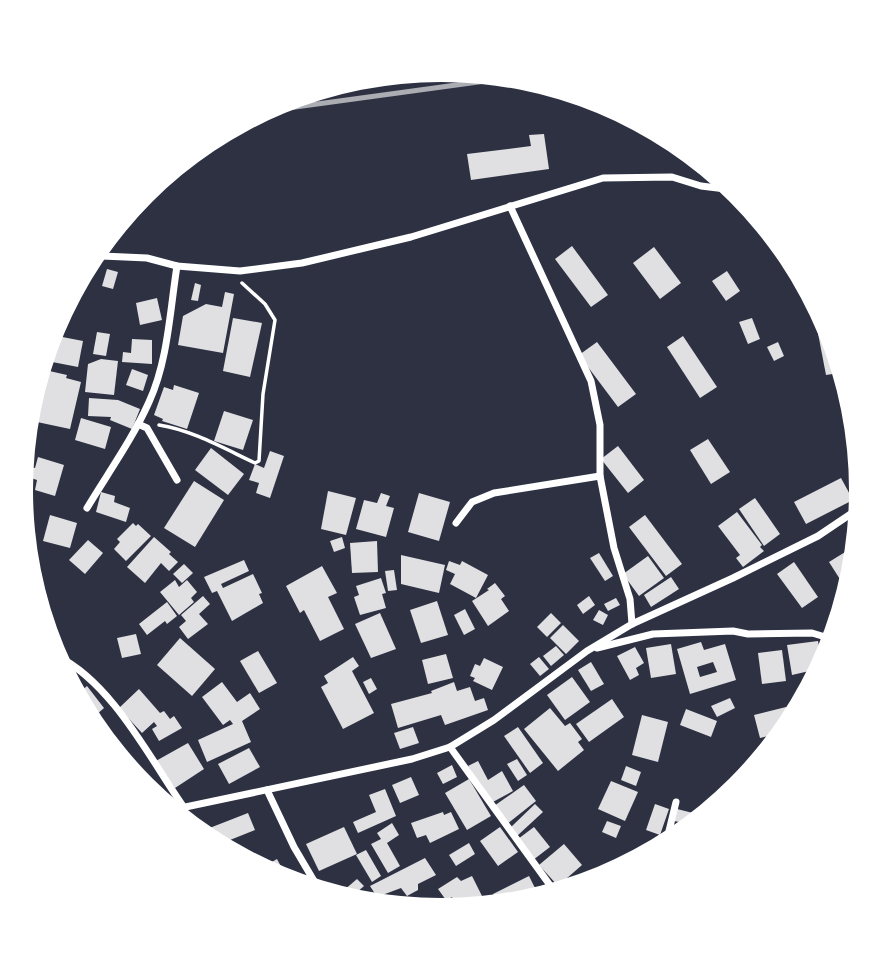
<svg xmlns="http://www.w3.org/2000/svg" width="883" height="980" font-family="'Open Sans',sans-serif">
<rect width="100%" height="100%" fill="#2d3142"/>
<!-- building -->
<g fill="#e0e0e3" fill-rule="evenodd">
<path d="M544,134L549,169L471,180L467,154L531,146L529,135Z"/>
<path d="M572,246L608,295L591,307L555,259Z"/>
<path d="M654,247L681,283L660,299L633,263Z"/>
<path d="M107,269L118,272L113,289L102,286Z"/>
<path d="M727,271L740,291L726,301L712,281Z"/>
<path d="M195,283L201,285L198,301L191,300Z"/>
<path d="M225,292L234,294L223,353L178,345L183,316L206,304L222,307Z"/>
<path d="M157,298L162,320L140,325L136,303Z"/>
<path d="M812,302L830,329L839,373L826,375Z"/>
<path d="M233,318L262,323L250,377L223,371Z"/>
<path d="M752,318L760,339L748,344L739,322Z"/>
<path d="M97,332L110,334L106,356L93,354Z"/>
<path d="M52,335L83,341L78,367L47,361Z"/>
<path d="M683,336L717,387L700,398L667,347Z"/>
<path d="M132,339L152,340V364L122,362L123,352L131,353Z"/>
<path d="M597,342L636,394L618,407L579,355Z"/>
<path d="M778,342L784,356L774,361L767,347Z"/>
<path d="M101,359L118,361L114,395L85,392L88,364Z"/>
<path d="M132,369L148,375L143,391L126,385Z"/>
<path d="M45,370L67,375L66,378L81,382L70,429L37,422L45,388L41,387Z"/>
<path d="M174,385L199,393L187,429L162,421L163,419L154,415L164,387L173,390Z"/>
<path d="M89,398L118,400L140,409L132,429L110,420L111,417L88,416Z"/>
<path d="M224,411L253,420L243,450L214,441Z"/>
<path d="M81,418L111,427L105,449L75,440Z"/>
<path d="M708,439L730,472L711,484L690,450Z"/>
<path d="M618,446L644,480L628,493L601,459Z"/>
<path d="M211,448L244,474L228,495L195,470Z"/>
<path d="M270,451L284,456L270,498L256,493L259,483L249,480L255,464L264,468Z"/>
<path d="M38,457L64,465L55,496L35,490L37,480L28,477L31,467L35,468Z"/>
<path d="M841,478L853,500L806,524L794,502Z"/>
<path d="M194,481L224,500L195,547L164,528Z"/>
<path d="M328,491L356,498L346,535L321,529Z"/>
<path d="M101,492L115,496L114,502L130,508L126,522L96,512Z"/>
<path d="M381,493L390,496L386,506L394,508L386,537L356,529L364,500L377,503Z"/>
<path d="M419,493L450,502L439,541L408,532Z"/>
<path d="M755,498L780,534L764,546L739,509Z"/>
<path d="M737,512L762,545L760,547L764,551L743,567L736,558L740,555L718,526Z"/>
<path d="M50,515L77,523L70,548L43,541Z"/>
<path d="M645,515L682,564L666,576L629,527Z"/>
<path d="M133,523L136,526L138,524L151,536L126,561L114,549L120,542L117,539Z"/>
<path d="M154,537L171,552L169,554L178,562L169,571L161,563L145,583L127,567Z"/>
<path d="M342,537L345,548L334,552L330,541Z"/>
<path d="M88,540L103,553L85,574L69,560Z"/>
<path d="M377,541L378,572L352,573L350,543Z"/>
<path d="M850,549L845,577L843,584L829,562Z"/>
<path d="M599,553L613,576L605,581L590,558Z"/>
<path d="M401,555L445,565L439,593L401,584Z"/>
<path d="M648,556L664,578L639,596L623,574Z"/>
<path d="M244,560L249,571L221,584L223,588L253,574L262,593L259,594L263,603L232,621L217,591L212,593L204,577Z"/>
<path d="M449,561L460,565L462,561L488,575L476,598L450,584L455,574L446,570Z"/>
<path d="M794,562L818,597L802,608L777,574Z"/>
<path d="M184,564L193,573L182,583L173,574Z"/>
<path d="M322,566L337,593L328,597L344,629L320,641L304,610L300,613L286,586Z"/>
<path d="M394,570L397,590L388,591L385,571Z"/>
<path d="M671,577L679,589L651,607L644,595Z"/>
<path d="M381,578L386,593L382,594L386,608L360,615L354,597L359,595L356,586Z"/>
<path d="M175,580L179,587L187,580L197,592L191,598L194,602L179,615L160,592Z"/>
<path d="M495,583L505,596L501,599L509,611L488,626L472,601L489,590L487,589Z"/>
<path d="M203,596L210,604L199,614L208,624L188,639L179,627L186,621L181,615Z"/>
<path d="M589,596L595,605L583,614L577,605Z"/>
<path d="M616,598L620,605L608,611L604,604Z"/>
<path d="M437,601L448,635L421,643L410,610Z"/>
<path d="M167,602L177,616L167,624L165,621L147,635L139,624Z"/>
<path d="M465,609L475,629L464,635L454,615Z"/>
<path d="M599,610L608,615L603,625L593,620Z"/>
<path d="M380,613L396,649L371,658L355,624Z"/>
<path d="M551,613L561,623L547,637L537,627Z"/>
<path d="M563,625L579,641L566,654L550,638Z"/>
<path d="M136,634L141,654L122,658L117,638Z"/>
<path d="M180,638L215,669L192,696L157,665Z"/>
<path d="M818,641L822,663L818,669L792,675L787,645Z"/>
<path d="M701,642L704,650L725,644L736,680L690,694L677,649ZM713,662L717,672L700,677L697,667Z"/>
<path d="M671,644L676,674L651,678L646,648Z"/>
<path d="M556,646L564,655L551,666L543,656Z"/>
<path d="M635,647L644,663L636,668L639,675L630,680L617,656Z"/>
<path d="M782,650L786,681L762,684L758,653Z"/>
<path d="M258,651L277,683L259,693L240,661Z"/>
<path d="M446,654L453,678L428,684L422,660Z"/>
<path d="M353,657L359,666L352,671L374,713L343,729L321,687L328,683L324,676Z"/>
<path d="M539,657L549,669L540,676L530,664Z"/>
<path d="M484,658L503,667L492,690L473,681L475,678L470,676L475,664L480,666Z"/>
<path d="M591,662L604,684L591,691L578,670Z"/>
<path d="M572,677L590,702L565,720L547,695Z"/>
<path d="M371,678L377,689L369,694L363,682Z"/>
<path d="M222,682L237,702L250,693L260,709L242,721L251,742L207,762L198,740L233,724L230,720L223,725L202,697Z"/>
<path d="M454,682L457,691L470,687L475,701L484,698L488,710L445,725L441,715L398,728L391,704L432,693L431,691Z"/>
<path d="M87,686L104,708L96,715L80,692Z"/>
<path d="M139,689L160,713L164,711L170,719L174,716L182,728L159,741L152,729L157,726L154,722L142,733L119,708Z"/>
<path d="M730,698L735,708L717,717L711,706Z"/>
<path d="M612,699L624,717L589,742L576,724Z"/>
<path d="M786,707L788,714L773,737L772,735L760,738L754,715Z"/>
<path d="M550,708L565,726L570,723L582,739L578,742L584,750L558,771L524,729Z"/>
<path d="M686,709L717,721L711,737L680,725Z"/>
<path d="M642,715L668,722L658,762L632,755Z"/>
<path d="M413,727L419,743L400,749L394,733Z"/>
<path d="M518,727L543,763L530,773L504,736Z"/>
<path d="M188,743L204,769L175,788L154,762Z"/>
<path d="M249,748L260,767L229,784L218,764Z"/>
<path d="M517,759L527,775L518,781L507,764Z"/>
<path d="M478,761L488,780L502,771L513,791L491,803L468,766Z"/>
<path d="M452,765L457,777L443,784L437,773Z"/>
<path d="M626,766L641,772L636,786L621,780Z"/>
<path d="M749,771L739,788L721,799L718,794L741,781L739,778Z"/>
<path d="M411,777L419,795L400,803L392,785Z"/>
<path d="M469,779L491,816L467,830L445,793Z"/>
<path d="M611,781L638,792L625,821L598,809Z"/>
<path d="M524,785L536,801L507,824L494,806Z"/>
<path d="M385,789L396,816L358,833L353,822L376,812L369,795Z"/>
<path d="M535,804L543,812L517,836L510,828Z"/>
<path d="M655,804L669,809L660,835L646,830Z"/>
<path d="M677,809L693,813L691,819L685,823L674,821Z"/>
<path d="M443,812L444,815L451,812L459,829L430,843L426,835L417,838L411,823Z"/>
<path d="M248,813L255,830L225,842L207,829Z"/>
<path d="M607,821L621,826L616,838L602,832Z"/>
<path d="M392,823L399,835L387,843L400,866L388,873L371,844L381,839L377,833Z"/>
<path d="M344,827L357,854L319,871L306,844Z"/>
<path d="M500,827L518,852L498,866L480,841Z"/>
<path d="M534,827L550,847L533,860L518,839Z"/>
<path d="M469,843L475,854L456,866L449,855Z"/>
<path d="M564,844L582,865L558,886L539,865Z"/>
<path d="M366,850L381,876L372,882L356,855Z"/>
<path d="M425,858L436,875L418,884V890L407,896L401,888L377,897L370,886Z"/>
<path d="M277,859L288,880L280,878L263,867Z"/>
<path d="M472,876L485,902L457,907L452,897L446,900L438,889L457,877L461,881Z"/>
<path d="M529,876L537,892L496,900L493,894Z"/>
<path d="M357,879L364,886L356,893L343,891Z"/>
</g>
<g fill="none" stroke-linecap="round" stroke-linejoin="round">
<!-- path -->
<path stroke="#fff" stroke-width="3.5" d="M159,425C192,430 225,449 255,463L259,461L263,394L275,320L265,304L242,283"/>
<!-- minor -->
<g stroke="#fff" stroke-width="7">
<path d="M510,206L591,381L600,425V476L614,548L630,599L632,624"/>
<path d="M102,256L147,258L177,266L240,271L302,263L411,237L603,178L672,177L701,186L734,190"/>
<path d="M138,424L147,428L177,480"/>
<path d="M87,508C108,473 132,440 149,402C168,361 170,310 177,266"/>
<path d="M456,523L472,502L494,493L600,476"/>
<path d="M597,648L653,634L733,631L748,634L812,633L832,639"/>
<path d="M57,656C112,683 149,757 183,806"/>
<path d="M450,747L552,888"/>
<path d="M267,790L294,847L317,886"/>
<path d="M176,809L412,759L450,747L494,720L587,651L632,624L733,578L818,536L858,509"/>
<path d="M668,835L676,802"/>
</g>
<!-- rail -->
<path stroke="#abadb3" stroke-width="5" d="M266,111L493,80"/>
</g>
<!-- crop -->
<path d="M0 0H883V980H0ZM33 490a408 408 0 1 1 816 0a408 408 0 1 1-816 0Z" fill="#fff" fill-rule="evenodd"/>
</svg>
